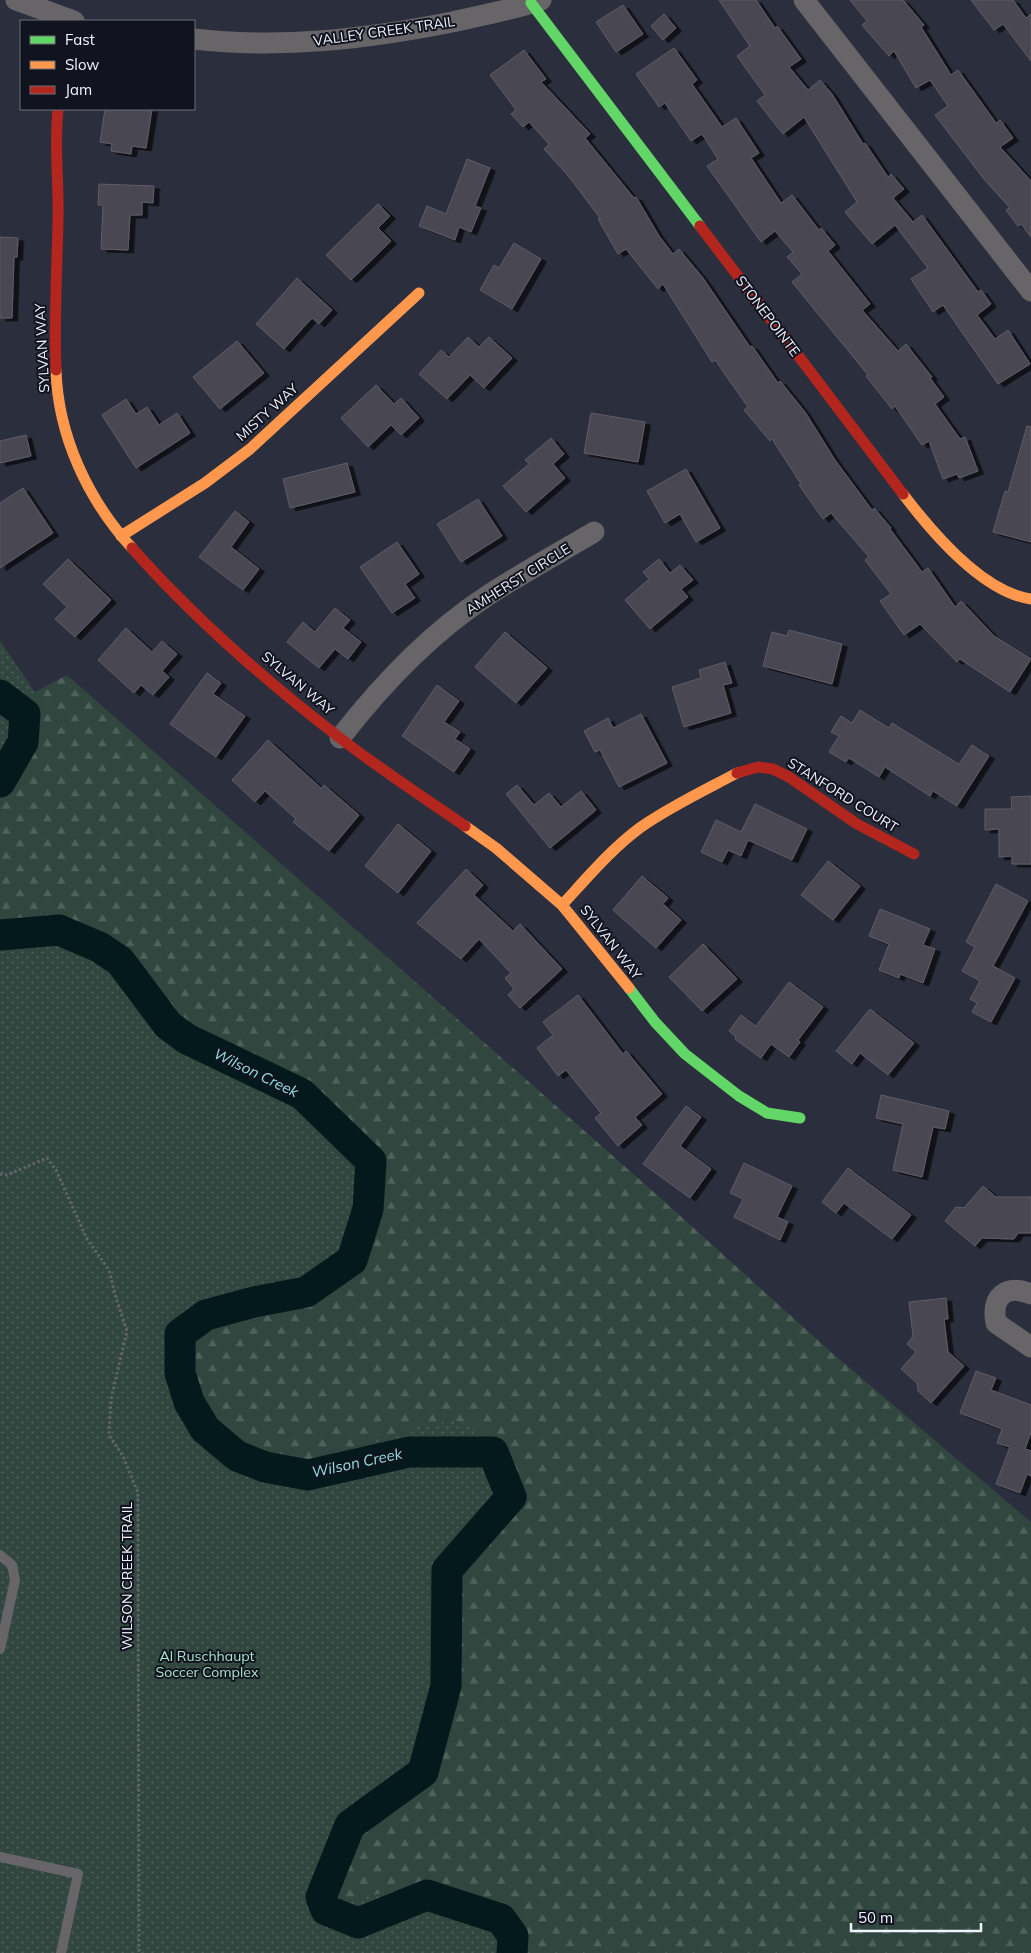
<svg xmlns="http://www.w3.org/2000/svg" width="1031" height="1953" font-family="Mulish,sans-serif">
<defs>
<pattern id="forest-firs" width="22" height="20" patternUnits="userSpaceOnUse" patternTransform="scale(1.25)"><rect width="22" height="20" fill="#30463e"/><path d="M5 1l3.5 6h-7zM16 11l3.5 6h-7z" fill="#4e615b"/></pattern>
<pattern id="park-dots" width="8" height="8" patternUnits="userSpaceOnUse" patternTransform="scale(1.25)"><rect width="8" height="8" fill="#30463e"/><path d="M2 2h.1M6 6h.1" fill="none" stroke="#4e615b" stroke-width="1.8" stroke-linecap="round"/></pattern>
<filter id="shadow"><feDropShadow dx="5.5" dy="3" stdDeviation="0" flood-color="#0009"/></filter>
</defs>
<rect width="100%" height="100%" fill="#2b2e3c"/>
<!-- forest -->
<path fill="url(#forest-firs)" d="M67,675L656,1194L831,1352L1031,1522V1953H504L502,1930L418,1885L344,1902L325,1858L362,1799L432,1753L452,1575L509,1507L453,1419L280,1471L223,1439L174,1350L240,1300L306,1284L355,1265L318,1098L177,1027L130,956L74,923L0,928V773L32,739L12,704Z"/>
<!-- park -->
<g fill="url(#park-dots)">
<path d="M0,641L35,692L13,704L32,739L0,773Z"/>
<path d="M74,923L130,956L178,1027L318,1098L369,1172L355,1265L306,1284L240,1300L175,1350L223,1439L280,1471L453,1419L478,1430L509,1507L452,1575L432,1753L362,1799L325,1858L344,1902L418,1885L503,1930L504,1953H0V928Z"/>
</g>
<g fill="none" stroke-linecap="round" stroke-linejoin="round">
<!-- river -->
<g stroke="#04191b" stroke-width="31">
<path d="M0,695L25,714L23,742L0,782"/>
<path d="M0,935L59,930L99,947L120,961L168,1025L187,1039L302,1094L371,1161L368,1209L352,1260L306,1292L254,1302L206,1315L180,1334V1373L189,1402L205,1429L237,1456L265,1467L308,1475L409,1452H493L511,1497L447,1570L446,1686L423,1772L350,1825L321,1897L326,1910L358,1923L427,1895L501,1919L513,1936L512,1953"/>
</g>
</g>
<!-- building -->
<g fill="#494651" stroke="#605d69" filter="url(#shadow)">
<path d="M719,0H756L775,28L777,26L801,59L789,67L808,90L820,80L832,94L863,144L865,143L888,177L891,174L904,189L893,198L913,222L922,215L978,292L981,290L991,304L977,315L995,339L1008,330L1030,364L998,384L943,305L933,312L911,279L928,268L895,225L872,244L845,212L857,202L804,117L783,134L757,101L765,95L737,56L750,46Z"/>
<path d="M850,0H903L924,25L921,27L951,75L958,70L996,123L1000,120L1013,138L1000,147L1031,181V237L1021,224L1018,226L1006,210L1010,208L983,178L935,115L948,106L930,80L916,88L894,51L889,56L862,25L867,21Z"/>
<path d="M971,0H1013L1026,18L1031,14V61L1003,24L994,30Z"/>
<path d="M623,5L643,34L616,52L596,22Z"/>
<path d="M664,14L676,28L663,40L651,26Z"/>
<path d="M674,48L697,80L692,84L722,127L736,118L759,153L751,158L781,203L792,195L819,230L821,228L835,245L828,251L870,304L862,310L898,351L906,344L932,377L930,378L944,397L935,404L960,439L965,437L978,471L959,478L957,474L943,479L929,441L922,445L895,406L892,409L866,376L868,375L792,282L802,274L787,257L793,252L775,231L761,242L707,166L718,159L702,134L691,141L665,103L659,107L636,74Z"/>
<path d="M524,50L546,79L541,82L590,134L585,138L634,198L636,197L659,236L673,254L679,249L703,278L750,347L752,346L778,383L780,381L805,412L835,460L872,510L874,508L891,528L890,529L922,572L928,568L955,607L961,601L994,636L1031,659L1010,692L960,659L957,662L920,624L904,635L880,601L891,594L865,560L869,557L831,513L823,519L799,485L801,484L772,439L770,441L744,410L748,407L715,360L712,362L663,284L658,289L626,249L618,254L598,219L600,218L570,178L544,149L549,144L529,122L523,127L511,114L516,110L490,75Z"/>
<path d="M105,109H152L146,148L132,146L131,154L111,151L112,144L100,142Z"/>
<path d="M467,159L490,168L475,206L481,208L471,232L459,227L455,240L419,226L427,206L446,214Z"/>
<path d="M99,184L154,186L153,203L142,202V215H130L128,250L101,249L103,205H98Z"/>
<path d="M378,204L390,216L378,228L391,241L351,280L326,255Z"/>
<path d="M0,237L18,238L17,257H14L12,318H0Z"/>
<path d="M514,243L541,259L512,309L480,290L494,265L499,268Z"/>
<path d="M297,278L332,310L319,324L312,318L284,349L256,324Z"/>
<path d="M468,337L479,347L489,337L512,358L484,388L470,375L447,399L419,374L441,350L449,357Z"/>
<path d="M237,341L264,373L220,409L193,377Z"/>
<path d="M376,385L394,404L401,398L419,418L401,435L391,425L368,447L341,418Z"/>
<path d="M126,399L136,414L147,407L159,425L177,413L190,433L136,468L102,415Z"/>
<path d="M591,413L645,422L638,462L584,453Z"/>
<path d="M1027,426L1031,427V542L993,532L1005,491L1008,492Z"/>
<path d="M26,435L31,456L0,463V441Z"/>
<path d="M551,438L564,454L553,464L565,478L526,512L503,486L529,464L525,460Z"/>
<path d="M347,463L355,492L290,508L283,479Z"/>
<path d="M686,469L720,528L696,542L680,514L665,523L647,491Z"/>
<path d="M23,488L53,533L0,568V503Z"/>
<path d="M478,499L502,536L461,562L437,524Z"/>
<path d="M235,511L249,522L231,547L259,569L243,590L199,557Z"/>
<path d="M397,542L419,574L405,584L415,598L392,613L360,567Z"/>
<path d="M68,559L111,600L75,637L55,619L67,607L43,584Z"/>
<path d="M659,559L670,573L680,565L693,580L681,589L688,597L650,629L625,600L649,579L643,572Z"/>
<path d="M335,608L350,620L343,628L361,642L348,659L335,649L319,668L287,642L303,622L315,632Z"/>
<path d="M126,628L152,652L162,641L177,654L162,671L169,677L153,695L141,685L134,693L98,660Z"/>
<path d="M789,630L842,644L832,684L763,666L772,632L787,636Z"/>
<path d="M505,632L547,668L516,703L475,667Z"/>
<path d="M725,662L732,683L723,685L731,713L684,727L672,687L701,678L699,670Z"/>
<path d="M207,673L221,683L213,694L245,716L216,757L170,724Z"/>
<path d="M437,685L459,701L444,722L460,732L455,739L470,749L454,772L402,736Z"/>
<path d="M860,710L889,728L892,723L959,764L972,745L989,756L957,806L933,791L930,796L885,767L879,777L849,758L846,762L829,752L839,736L831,732L841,716L852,723Z"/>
<path d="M641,714L667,763L619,787L600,750L595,752L584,731L608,718L613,728Z"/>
<path d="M268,740L321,788L324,785L359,815L329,851L293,822L296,819L265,791L255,802L232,780Z"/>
<path d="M517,785L534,805L549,793L561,807L581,791L596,810L550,848L506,794Z"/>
<path d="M1031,796V864H1012V856L999,857V829L985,830V809H1012L1011,797Z"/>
<path d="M755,804L807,829L792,860L748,840L741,856L728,850L722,862L701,852L716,820L741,832Z"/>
<path d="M398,824L431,851L398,893L365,866Z"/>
<path d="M828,861L860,886L833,920L801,895Z"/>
<path d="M466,869L483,885L474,895L513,931L520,924L562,969L520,1008L508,995L514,989L505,978L511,973L479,939L461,959L417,923Z"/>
<path d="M642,876L668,898L663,904L681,920L656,948L613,910Z"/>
<path d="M996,884L1028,901L993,966L1015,978L991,1022L972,1012L977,1003L970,999L980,981L962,971L975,947L966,942Z"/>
<path d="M880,909L930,929L923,945L935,949L923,983L900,974L899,978L879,970L889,944L869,936Z"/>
<path d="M703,944L737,979L702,1011L669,977Z"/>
<path d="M789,982L823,1007L798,1040L800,1042L789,1057L771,1044L761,1058L735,1039L736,1037L729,1031L741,1015L756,1026Z"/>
<path d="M578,995L623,1054L626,1051L662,1094L635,1117L642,1125L618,1146L595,1118L601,1113L566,1070L558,1076L537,1048L553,1035L543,1022Z"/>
<path d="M870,1009L914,1043L888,1075L860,1053L852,1064L836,1051Z"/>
<path d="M881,1095L949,1111L945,1129L933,1127L922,1177L893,1170L903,1124L876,1118Z"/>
<path d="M686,1106L701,1117L680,1146L711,1169L690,1198L643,1164Z"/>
<path d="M744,1163L792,1186L777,1217L788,1222L780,1240L734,1217L743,1199L730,1193Z"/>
<path d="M848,1168L911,1215L892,1239L844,1203L836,1213L822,1202Z"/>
<path d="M983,1186L996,1197H1031V1233H1018L1014,1239L982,1238L975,1246L945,1221L956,1207L964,1208Z"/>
<path d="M946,1298L948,1319H944L948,1352L964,1366L931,1403L918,1391L917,1383L901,1369L916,1352L907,1344L913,1336L909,1302Z"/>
<path d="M976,1371L996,1378L991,1390L1031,1405V1432L1025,1449L1031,1451V1476L1027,1474L1020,1493L996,1484L1010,1447L997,1443L1002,1429L960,1413Z"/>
</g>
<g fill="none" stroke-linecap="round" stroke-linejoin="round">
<!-- path -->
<path stroke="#63646a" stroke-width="3" stroke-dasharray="2.5 2.5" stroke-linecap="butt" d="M0,1174L7,1175L47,1158L56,1170L87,1239L109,1270L116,1298L127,1331L111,1399L109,1435L123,1456L138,1493L139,1953"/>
<!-- lane -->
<g stroke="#686568" stroke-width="10">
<path d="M0,1555L12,1565L15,1580L0,1649"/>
<path d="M0,1857L78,1874L61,1953"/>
</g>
<!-- street -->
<g stroke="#686568" stroke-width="21">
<path d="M16,0L74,21"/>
<path d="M804,0L1031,291"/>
<path d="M194,39C280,49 367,39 452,22C482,15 512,10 541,0"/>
<path d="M340,738C382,684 429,634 487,596C522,573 559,553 594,532"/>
<path d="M1031,1294C1006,1284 991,1296 996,1323L1031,1347"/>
</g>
<!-- fast -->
<g stroke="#63d668" stroke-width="11">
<path d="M531,3L700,226"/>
<path d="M629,988L655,1022L685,1054L739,1096L767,1113L800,1118"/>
</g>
<!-- slow -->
<g stroke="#ff974d" stroke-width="11">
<path d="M56,370C58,436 88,500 132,548"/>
<path d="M903,494C931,531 982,592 1031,599"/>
<path d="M121,536L205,483L250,449L419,293"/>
<path d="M465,826L496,848L562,905L629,988"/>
<path d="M562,905C587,878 611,849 641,827C671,806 705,790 737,773"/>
</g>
<!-- jam -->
<g stroke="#b3261e" stroke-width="11">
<path d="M700,226L903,494"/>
<path d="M56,370C54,320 57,270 58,220C59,183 54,146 58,109"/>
<path d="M132,548C194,618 266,681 340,738C380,769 423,797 465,826"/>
<path d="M737,773L758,767L773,769L789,777L857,824L914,854"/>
</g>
</g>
<g text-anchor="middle" stroke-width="4" stroke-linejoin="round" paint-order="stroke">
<!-- street labels -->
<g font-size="14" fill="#f1f4fe" stroke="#11141f">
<text transform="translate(384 31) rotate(-8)" y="5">VALLEY CREEK TRAIL</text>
<text transform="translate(768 316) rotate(53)" y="5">STONEPOINTE</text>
<text transform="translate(42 348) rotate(-93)" y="5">SYLVAN WAY</text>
<text transform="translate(267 412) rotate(-42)" y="5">MISTY WAY</text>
<text transform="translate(518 579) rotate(-32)" y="5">AMHERST CIRCLE</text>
<text transform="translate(298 683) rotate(40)" y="5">SYLVAN WAY</text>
<text transform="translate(843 795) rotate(32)" y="5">STANFORD COURT</text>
<text transform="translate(611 942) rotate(52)" y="5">SYLVAN WAY</text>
<text transform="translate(127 1576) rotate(-90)" y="5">WILSON CREEK TRAIL</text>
</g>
<!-- park labels -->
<g font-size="14" fill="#a8e5c7" stroke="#11141f">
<text x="207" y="1661">Al Ruschhaupt<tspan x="207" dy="16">Soccer Complex</tspan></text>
</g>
<!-- water labels -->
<g font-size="15" font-style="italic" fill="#94dfdf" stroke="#11141f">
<text transform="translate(256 1073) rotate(26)" y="5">Wilson Creek</text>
<text transform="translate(357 1463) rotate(-12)" y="5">Wilson Creek</text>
</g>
</g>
<!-- legend -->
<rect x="20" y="20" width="175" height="90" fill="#11141f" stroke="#6b6e78"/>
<rect x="30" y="36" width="25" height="8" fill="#63d668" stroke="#6b6e78"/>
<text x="65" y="45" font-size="15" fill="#f1f4fe">Fast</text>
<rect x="30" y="61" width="25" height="8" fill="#ff974d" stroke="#6b6e78"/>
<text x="65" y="70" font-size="15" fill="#f1f4fe">Slow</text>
<rect x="30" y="86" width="25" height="8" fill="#b3261e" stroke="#6b6e78"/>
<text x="65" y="95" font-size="15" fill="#f1f4fe">Jam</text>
<!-- scale -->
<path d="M851 1923v8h130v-8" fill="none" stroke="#f1f4fe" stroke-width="2.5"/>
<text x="858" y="1923" font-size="15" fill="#f1f4fe" stroke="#11141f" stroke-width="4" paint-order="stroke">50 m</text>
</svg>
